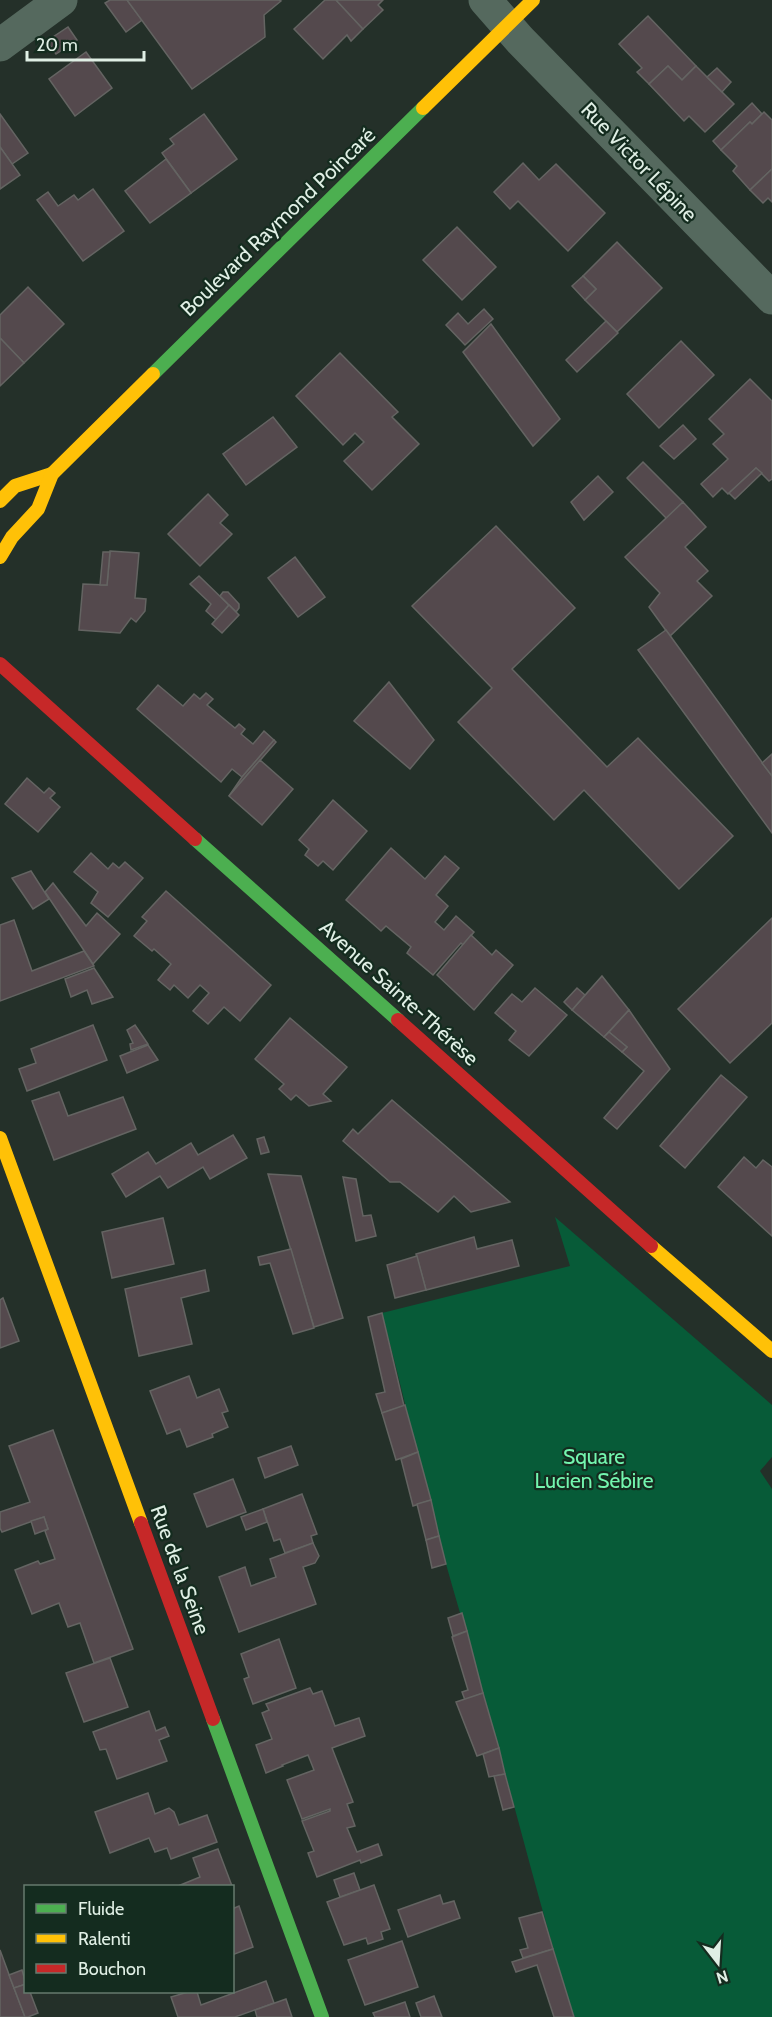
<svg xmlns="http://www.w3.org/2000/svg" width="772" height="2017" font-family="Cabin,sans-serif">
<rect width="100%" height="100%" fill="#243029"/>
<!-- green -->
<path fill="#075b38" d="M555,1217L772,1405V1457L760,1471L772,1489V2017H574C546,1928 523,1837 498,1747C482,1685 463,1625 446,1564C423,1481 404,1396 382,1313L570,1266Z"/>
<!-- building -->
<g fill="#54494d" stroke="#646462" stroke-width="1.5">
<path d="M110,0H127L142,20L126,32L105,3Z"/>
<path d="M127,0H279L281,1L264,15L265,37L192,89Z"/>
<path d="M325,0H336L363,29L351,41L347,35L323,59L294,29Z"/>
<path d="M336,0H383L378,5L383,10L363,29Z"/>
<path d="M648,16L696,66L682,80L668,66L649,84L637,72L642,68L619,44Z"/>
<path d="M68,27L77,40L56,54L47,41Z"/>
<path d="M86,52L112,88L75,116L49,79Z"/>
<path d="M668,66L682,80L696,66L734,104L705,132L689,116L684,121L649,84Z"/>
<path d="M717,68L731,82L722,92L707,77Z"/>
<path d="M752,103L762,114L752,124L750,122L721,150L713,141Z"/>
<path d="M764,112L772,120V169L750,190L733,171L737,166L721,150L750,122L752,124Z"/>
<path d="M0,114L28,153L12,164L0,147Z"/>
<path d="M204,114L237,159L191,193L162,153L174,144L170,139Z"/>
<path d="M0,147L20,175L0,189Z"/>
<path d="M166,159L191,193L150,223L125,191Z"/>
<path d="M523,163L539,180L556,164L605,213L568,251L518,201L510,209L494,192Z"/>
<path d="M772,169V202L768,198L763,203L750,190Z"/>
<path d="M93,189L124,231L83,261L37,200L48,192L58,206L74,195L78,200Z"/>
<path d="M457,227L496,267L462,300L423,260Z"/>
<path d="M617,242L662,288L617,332L585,300L596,289L583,276Z"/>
<path d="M583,276L596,289L585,300L572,286Z"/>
<path d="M28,287L64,324L24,363L0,338V315Z"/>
<path d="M484,309L493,319L465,345L446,325L458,313L468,324Z"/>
<path d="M606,321L618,333L577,372L566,360Z"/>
<path d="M491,324L560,419L533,446L463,352Z"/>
<path d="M0,338L24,363L0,386Z"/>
<path d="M681,341L714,375L659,428L627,394Z"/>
<path d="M340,353L398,412L392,417L419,444L372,490L344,461L364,442L355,433L343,445L296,396Z"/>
<path d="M750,379L772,401V479L769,481L756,468L728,494L722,488L713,497L701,484L728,459L713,444L724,434L709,419Z"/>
<path d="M273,417L297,447L246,485L223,454Z"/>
<path d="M683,425L696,439L674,459L660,446Z"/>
<path d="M643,462L683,502L667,519L627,478Z"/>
<path d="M756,468L762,473L735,499L729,493Z"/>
<path d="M598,476L613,492L584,520L571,502Z"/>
<path d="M208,494L228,515L220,523L232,534L200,566L168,534Z"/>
<path d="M683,502L706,527L685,547L708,571L697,581L712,596L670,636L649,607L660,593L625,557Z"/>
<path d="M496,526L575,608L512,669L607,767L638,738L733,836L679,889L584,790L554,820L458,722L492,688L412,606Z"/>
<path d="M110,551L139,553L135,598L146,599L145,611L136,622L131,618L120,633L79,630L83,584L107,585Z"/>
<path d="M103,552H110L107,585H100Z"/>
<path d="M295,557L325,597L298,617L268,578Z"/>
<path d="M199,576L229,605L216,620L206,611L211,604L190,584Z"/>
<path d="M223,592H228L239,604V608L236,612L220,596Z"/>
<path d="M229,605L239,615L222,633L212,624Z"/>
<path d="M666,630L772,776V833L638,650Z"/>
<path d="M389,682L434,740L410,769L354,721Z"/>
<path d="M158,685L183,706L194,694L200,699L206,693L213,699L207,705L235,728L239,724L245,729L241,734L253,744L264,731L274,740L242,777L232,769L221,782L137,709Z"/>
<path d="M274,740L276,742L229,796L242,777Z"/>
<path d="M772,754V776L762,763Z"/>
<path d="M260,760L293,789L262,825L229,796Z"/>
<path d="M27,778L44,793L49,788L55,793L50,798L60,807L38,832L5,804Z"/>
<path d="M333,800L367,831L333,870L323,861L318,866L311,860L305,855L309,849L299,840Z"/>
<path d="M391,848L425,879L445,856L459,868L436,895L448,906L435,922L444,930L456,916L474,932L463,945L461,943L433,975L407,953L411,947L386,926L381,931L346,900Z"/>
<path d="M91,853L108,869L113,863L119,868L125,862L143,878L108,917L91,903L98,892L74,872Z"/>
<path d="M31,871L49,899L33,909L12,878Z"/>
<path d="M53,883L86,926L97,913L120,934L93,964L45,892Z"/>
<path d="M166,891L271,985L240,1021L224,1007L208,1024L193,1011L209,993L200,985L188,998L174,985L170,990L158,980L171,964L154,949L152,951L134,936L147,921L142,917Z"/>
<path d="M772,918V1023L730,1063L678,1009Z"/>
<path d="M14,920L32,971L84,951L94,966L0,1001V925Z"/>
<path d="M471,935L492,955L496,950L513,965L474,1010L437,975Z"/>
<path d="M94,968L113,997L92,1004L87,990L71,997L65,979Z"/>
<path d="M602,976L629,1010L604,1037L572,1010Z"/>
<path d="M535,988L567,1015L529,1056L509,1040L516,1031L495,1013L512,994L522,1002Z"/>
<path d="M577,988L585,995L572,1010L564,1002Z"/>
<path d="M629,1010L670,1069L617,1129L604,1118L644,1071L622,1052L627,1047L609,1032Z"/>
<path d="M290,1018L347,1067L323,1094L331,1101L309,1106L296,1095L291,1100L279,1089L284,1084L255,1059Z"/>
<path d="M93,1025L107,1060L27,1091L19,1069L36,1063L31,1049Z"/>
<path d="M135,1025L148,1044L131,1050L130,1044L133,1043L127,1030Z"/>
<path d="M609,1032L627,1047L622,1052L604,1037Z"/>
<path d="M148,1045L158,1060L127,1073L120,1056Z"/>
<path d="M721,1075L747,1097L685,1168L660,1146Z"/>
<path d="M59,1092L68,1116L123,1097L136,1129L54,1160L32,1101Z"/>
<path d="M392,1100L472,1169L510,1202L471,1212L454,1196L438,1212L400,1182H390L343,1141L353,1129L358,1134Z"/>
<path d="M233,1135L247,1158L210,1179L203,1167L168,1188L160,1176L126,1197L112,1174L148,1152L156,1164L191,1143L198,1155Z"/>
<path d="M264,1137L269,1152L261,1154L257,1139Z"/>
<path d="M744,1157L756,1168L763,1160L772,1167V1236L718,1187Z"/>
<path d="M268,1174L301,1176L343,1318L314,1327Z"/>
<path d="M343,1177L356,1179L363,1216L371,1215L376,1236L356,1241Z"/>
<path d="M163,1218L174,1264L112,1278L102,1232Z"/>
<path d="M474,1237L477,1249L512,1240L519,1266L426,1290L416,1254Z"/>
<path d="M291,1249L314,1328L293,1334L270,1263L260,1265L258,1257Z"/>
<path d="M417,1256L426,1290L395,1298L387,1265Z"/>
<path d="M205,1270L209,1291L181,1298L192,1344L139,1356L125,1289Z"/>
<path d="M3,1298L19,1341L0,1348V1300Z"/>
<path d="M382,1313L404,1406L382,1413L376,1394L385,1392L368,1317Z"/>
<path d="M189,1376L197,1398L219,1389L228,1411L222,1413L228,1427L212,1434L213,1437L187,1447L180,1429L167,1434L150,1391Z"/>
<path d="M405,1405L418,1452L396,1460L382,1413Z"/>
<path d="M53,1430L133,1649L94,1663L80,1623L68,1627L59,1603L32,1614L15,1570L38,1561L40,1564L55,1559L45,1531L48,1529L44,1517L2,1532L0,1528V1512L30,1502L9,1446Z"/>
<path d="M291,1446L298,1465L265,1478L258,1458Z"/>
<path d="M418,1452L431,1500L413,1506L401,1459Z"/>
<path d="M233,1479L246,1512L207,1527L194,1494Z"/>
<path d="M302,1494L317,1534L311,1536L313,1543L285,1553L280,1539L274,1541L263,1509Z"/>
<path d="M431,1500L439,1536L426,1540L417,1504Z"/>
<path d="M263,1509L267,1522L246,1530L241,1517Z"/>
<path d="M44,1517L48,1529L35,1534L31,1521Z"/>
<path d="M439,1536L446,1564L432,1568L426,1540Z"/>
<path d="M313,1543L319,1556L315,1563L303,1567L316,1604L239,1632L219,1577L245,1567L251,1586L276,1577L270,1559Z"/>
<path d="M462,1613L467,1631L453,1636L448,1618Z"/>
<path d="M467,1631L483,1693L465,1700L462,1692L468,1690L452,1637Z"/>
<path d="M279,1639L296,1688L253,1704L244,1679L249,1677L241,1654Z"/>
<path d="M110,1658L128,1707L84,1722L66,1673Z"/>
<path d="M310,1688L313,1694L322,1691L335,1726L359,1718L365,1736L332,1748L353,1802L347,1804L355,1826L347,1828L357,1852L378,1844L382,1855L361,1863L360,1860L317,1877L308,1853L314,1851L302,1821L330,1811V1809L302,1819L287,1780L314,1770L308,1755L282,1765L283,1766L266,1773L256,1745L272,1739L262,1713L269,1710L266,1704Z"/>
<path d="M483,1693L499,1748L477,1756L456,1702Z"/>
<path d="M149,1711L156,1731L165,1727L169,1736L159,1740L167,1761L117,1779L106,1749L100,1750L93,1732Z"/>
<path d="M499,1748L505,1774L489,1777L483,1754Z"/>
<path d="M505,1774L514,1807L503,1810L494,1776Z"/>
<path d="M148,1793L155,1814L169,1808L174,1812L179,1825L207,1815L217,1842L171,1859L167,1848L155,1852L149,1838L110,1853L95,1812Z"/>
<path d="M218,1849L232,1886H178L200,1877L193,1858Z"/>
<path d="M354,1873L360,1890L340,1897L334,1880Z"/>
<path d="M374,1885L390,1929L381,1932L383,1939L368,1944L366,1938L344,1945L327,1902Z"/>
<path d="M440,1895L443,1904L454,1901L460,1918L408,1937L398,1910Z"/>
<path d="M239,1906L253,1947L232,1955V1909Z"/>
<path d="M542,1912L553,1949L523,1958L520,1950L528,1948L519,1918Z"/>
<path d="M402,1941L418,1987L365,2005L348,1960Z"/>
<path d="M553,1949L574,2017H554L537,1965L516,1972L512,1962Z"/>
<path d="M0,1950L14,1988L25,2017H0Z"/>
<path d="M22,1970L26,1984L14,1988L9,1975Z"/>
<path d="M266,1981L274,2003L235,2017H178L171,1997L188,1992H197L201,2005Z"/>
<path d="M26,1984V1992H30L38,2013L28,2017H25L14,1988Z"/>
<path d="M434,1996L442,2017H421L416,2003Z"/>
<path d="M286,1999L292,2017H257L255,2010Z"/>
<path d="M405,2002L410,2017H375L373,2013Z"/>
</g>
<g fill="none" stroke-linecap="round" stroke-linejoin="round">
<!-- street -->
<g stroke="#55695e" stroke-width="33">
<path d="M485,0L520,40L772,298"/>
<path d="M0,45L61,0"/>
</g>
<!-- fast -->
<g stroke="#4caf50" stroke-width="14">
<path d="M153,374L423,108"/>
<path d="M195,839L398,1020"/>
<path d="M213,1719L322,2017"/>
</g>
<!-- slow -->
<g stroke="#ffc107" stroke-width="14">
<path d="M423,108L533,0"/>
<path d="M0,501L15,486L52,474"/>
<path d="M0,557L12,537L38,509L52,474L153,374"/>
<path d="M0,1138L141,1523"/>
<path d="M651,1246L772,1351"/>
</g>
<!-- jam -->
<g stroke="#c62828" stroke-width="14">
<path d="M0,664L195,839"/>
<path d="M398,1020L651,1246"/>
<path d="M141,1523L213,1719"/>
</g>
</g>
<g text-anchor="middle" stroke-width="4.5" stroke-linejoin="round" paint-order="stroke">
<!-- street labels -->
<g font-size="21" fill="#e0efe5" stroke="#142c1f">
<text transform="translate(639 162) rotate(46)" y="7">Rue Victor Lépine</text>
<text transform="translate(278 222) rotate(-44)" y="7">Boulevard Raymond Poincaré</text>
<text transform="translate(399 993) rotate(42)" y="7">Avenue Sainte-Thérèse</text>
<text transform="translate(180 1570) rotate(70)" y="7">Rue de la Seine</text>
</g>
<!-- park labels -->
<g font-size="21" fill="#73f6af" stroke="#142c1f">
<text x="594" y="1464">Square<tspan x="594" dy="24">Lucien Sébire</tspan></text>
</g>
</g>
<!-- legend -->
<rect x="24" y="1885" width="210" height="108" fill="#142c1f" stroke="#667a6e" stroke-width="1.5"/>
<rect x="36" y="1904" width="30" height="9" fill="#4caf50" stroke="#667a6e" stroke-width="1.5"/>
<text x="78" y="1915" font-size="18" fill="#e0efe5">Fluide</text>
<rect x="36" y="1934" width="30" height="9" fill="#ffc107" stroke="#667a6e" stroke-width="1.5"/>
<text x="78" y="1945" font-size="18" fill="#e0efe5">Ralenti</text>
<rect x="36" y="1964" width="30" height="9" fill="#c62828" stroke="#667a6e" stroke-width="1.5"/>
<text x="78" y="1975" font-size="18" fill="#e0efe5">Bouchon</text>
<!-- north arrow -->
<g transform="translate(718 1963) rotate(163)" stroke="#142c1f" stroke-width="4.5" paint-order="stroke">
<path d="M0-4.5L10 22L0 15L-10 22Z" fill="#e0efe5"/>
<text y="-9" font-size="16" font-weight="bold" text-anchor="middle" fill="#e0efe5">N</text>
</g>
<!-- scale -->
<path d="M27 51v9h117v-9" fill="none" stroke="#e0efe5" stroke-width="3"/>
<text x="36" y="51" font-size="18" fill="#e0efe5" stroke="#142c1f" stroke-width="4.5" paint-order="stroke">20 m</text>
</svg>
